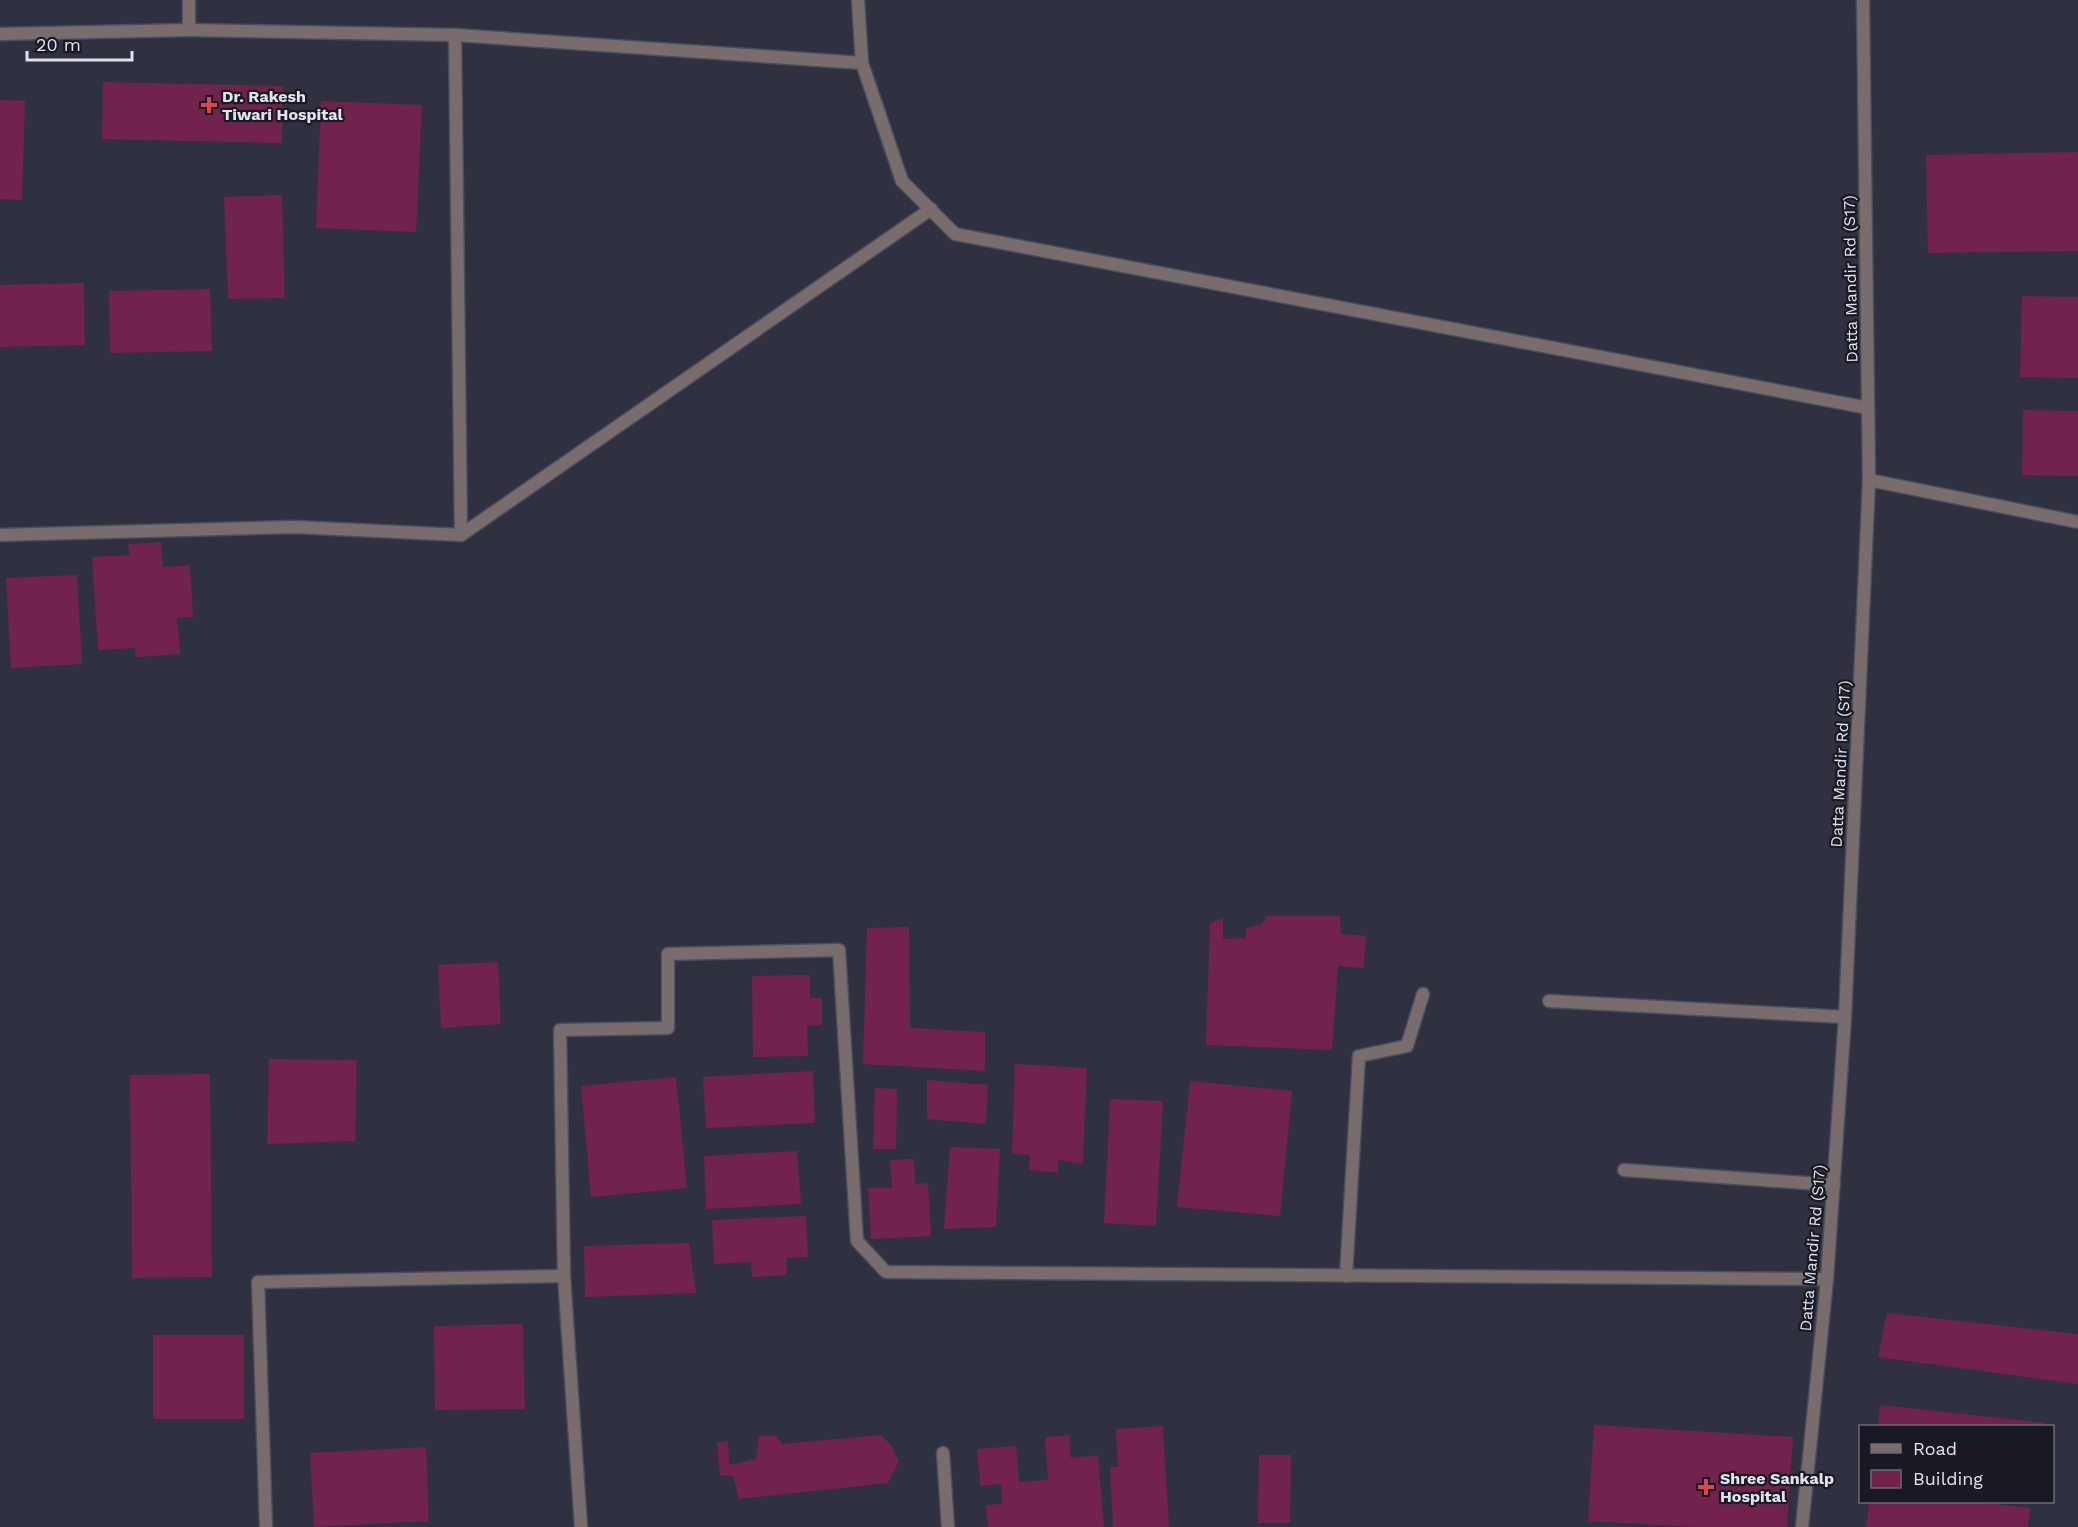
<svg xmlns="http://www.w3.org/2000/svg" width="2078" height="1527" font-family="'Work Sans',sans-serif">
<rect width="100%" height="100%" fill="#2f3141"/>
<!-- building -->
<g fill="#71234e">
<path d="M103,82L283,86L282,143L102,139Z"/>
<path d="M0,100L25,101L22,200L0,199Z"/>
<path d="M321,101L422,105L416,232L316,228Z"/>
<path d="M2078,152V251L1928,253L1926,155Z"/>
<path d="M282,195L285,298L228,299L224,197Z"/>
<path d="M84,283L85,345L0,347V285Z"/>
<path d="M210,289L212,351L110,353L109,291Z"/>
<path d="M2022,296L2078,297V378L2020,377Z"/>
<path d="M2023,410L2078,411V476L2022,475Z"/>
<path d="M161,542L163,567L190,565L193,617L177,618L180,654L136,657L135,648L98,650L92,557L130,555L128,544Z"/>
<path d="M77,575L82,664L11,668L6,578Z"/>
<path d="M1267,916H1340L1341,934L1366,936L1364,968L1338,966L1332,1050L1206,1045L1210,923L1223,918V939L1246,938V928L1262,924Z"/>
<path d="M909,927L910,1028L985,1032V1071L863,1064L867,928Z"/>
<path d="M498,962L501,1024L441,1028L438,965Z"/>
<path d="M810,975V998H822V1025L807,1026L808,1056L753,1057L752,976Z"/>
<path d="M269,1059L357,1060L355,1141L267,1144Z"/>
<path d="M1015,1064L1087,1068L1083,1164L1058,1160V1173L1029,1170L1030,1155L1012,1154Z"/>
<path d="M813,1071L815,1123L706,1128L703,1077Z"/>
<path d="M210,1074L212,1277L132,1278L130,1075Z"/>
<path d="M676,1077L687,1188L591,1197L581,1086Z"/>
<path d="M927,1080L988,1085L986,1124L927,1119Z"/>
<path d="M1190,1081L1292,1091L1280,1216L1177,1207Z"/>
<path d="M875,1088L897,1089L896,1149H873Z"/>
<path d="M1110,1099L1163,1101L1156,1226L1104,1223Z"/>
<path d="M950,1147L1000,1149L996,1227L944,1229Z"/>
<path d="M797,1151L801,1204L706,1209L704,1156Z"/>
<path d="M914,1159L915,1184L928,1183L931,1236L871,1239L868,1188H892L890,1160Z"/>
<path d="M806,1216L808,1257L786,1258L787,1275L752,1277L751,1262L714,1264L712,1220Z"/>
<path d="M689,1243L696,1293L585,1297L584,1246Z"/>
<path d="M1887,1313L2078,1334V1384L1878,1357Z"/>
<path d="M523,1324L525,1409L435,1410L434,1326Z"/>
<rect x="153" y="1335" width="91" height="84"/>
<path d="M1880,1405L2045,1423V1426H1878Z"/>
<path d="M1594,1425L1793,1437L1787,1527H1697L1588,1521Z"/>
<path d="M1163,1426L1169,1527H1113L1110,1467H1118L1116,1429Z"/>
<path d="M881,1435L891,1445L899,1461L888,1483L739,1499L733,1476L720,1475L717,1443L728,1441L729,1465L756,1459L759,1436H777L782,1444Z"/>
<path d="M1069,1435L1071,1458L1098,1455L1104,1527H988L986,1505L1002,1504L1001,1484L980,1486L977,1449L1016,1446L1019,1482L1048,1480L1045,1437Z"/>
<path d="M426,1447L429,1521L314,1527L310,1453Z"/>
<path d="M1259,1455H1291L1290,1523H1258Z"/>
<path d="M1869,1502H1975L2030,1508L2028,1527H1866Z"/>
</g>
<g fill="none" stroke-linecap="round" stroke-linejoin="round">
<!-- service casing -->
<g stroke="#4b4d5d" stroke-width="15">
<path id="service" d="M1869,480L2078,522"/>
</g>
<!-- minor casing -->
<g stroke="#4b4d5d" stroke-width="15">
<g id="minor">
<path d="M858,0L862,63L902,181L955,234L1868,408"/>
<path d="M189,30L455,35L862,63"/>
<path d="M0,34L189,30V0"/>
<path d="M455,35L461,535"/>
<path d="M0,535L294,527L461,535L931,209"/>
<path d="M1549,1001L1845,1017"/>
<path d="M1624,1170L1834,1185"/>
<path d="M1346,1276L1359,1056L1407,1046L1423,994"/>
<path d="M943,1453L948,1527"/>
<path d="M266,1527L258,1282L564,1276"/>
<path d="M581,1527L564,1276L560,1030L668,1028V954L839,950L857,1241L886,1272L1827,1279"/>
</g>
</g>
<!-- tertiary casing -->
<g stroke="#4b4d5d" stroke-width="15">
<path id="tertiary" d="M1802,1527L1827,1279L1845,1017L1869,480L1863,0"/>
</g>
<!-- service -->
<use href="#service" stroke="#786d6c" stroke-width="12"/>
<!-- minor -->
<use href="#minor" stroke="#786d6c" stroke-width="12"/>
<!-- tertiary -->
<use href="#tertiary" stroke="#786d6c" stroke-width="12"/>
</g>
<!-- markers -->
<g fill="#e0444e" stroke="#191a21" stroke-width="2">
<path d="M206 96h6v6h6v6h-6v6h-6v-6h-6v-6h6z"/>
<path d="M1703 1478h6v6h6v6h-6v6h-6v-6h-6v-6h6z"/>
</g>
<g text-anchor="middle" stroke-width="4.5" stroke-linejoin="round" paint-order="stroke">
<!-- poi labels -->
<g font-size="16" font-weight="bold" fill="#e0e2ed" stroke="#191a21" text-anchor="start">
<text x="222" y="102">Dr. Rakesh<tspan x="222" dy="18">Tiwari Hospital</tspan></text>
<text x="1720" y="1484">Shree Sankalp<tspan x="1720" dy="18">Hospital</tspan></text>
</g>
<!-- street labels -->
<g font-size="16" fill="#e0e2ed" stroke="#191a21">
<text transform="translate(1850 279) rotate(-91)" y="6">Datta Mandir Rd (S17)</text>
<text transform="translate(1840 764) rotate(-87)" y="6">Datta Mandir Rd (S17)</text>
<text transform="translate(1812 1248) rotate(-85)" y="6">Datta Mandir Rd (S17)</text>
</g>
</g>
<!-- legend -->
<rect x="1859" y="1425" width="195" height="78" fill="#191a21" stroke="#696a73" stroke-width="1.5"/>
<rect x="1871" y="1444" width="30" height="9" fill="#786d6c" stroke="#696a73" stroke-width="1.5"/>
<text x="1913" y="1455" font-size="18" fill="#e0e2ed">Road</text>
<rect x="1871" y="1470" width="30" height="18" fill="#71234e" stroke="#696a73" stroke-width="1.5"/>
<text x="1913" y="1485" font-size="18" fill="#e0e2ed">Building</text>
<!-- scale -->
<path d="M27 51v9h105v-9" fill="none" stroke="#e0e2ed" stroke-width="3"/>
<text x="36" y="51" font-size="18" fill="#e0e2ed" stroke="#191a21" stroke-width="4.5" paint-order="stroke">20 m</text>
</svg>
